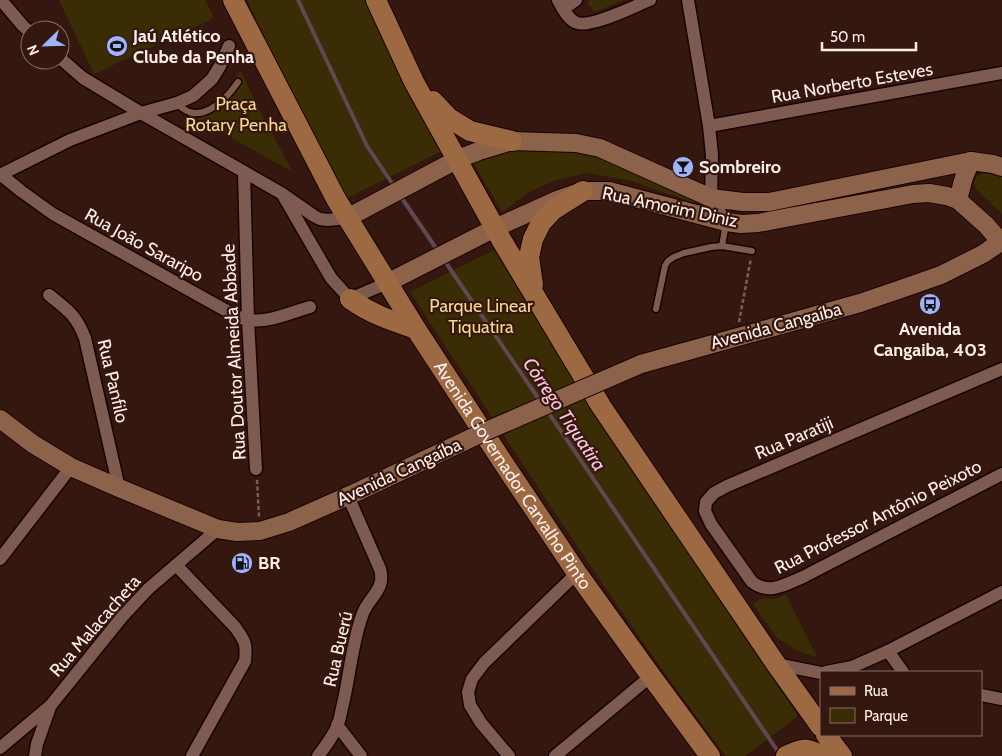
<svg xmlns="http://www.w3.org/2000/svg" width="1002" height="756" font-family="Cabin,sans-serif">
<rect width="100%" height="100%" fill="#341810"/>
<!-- green -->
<g fill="#3a2c05">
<path d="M59,0H205L214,18L94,74Z"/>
<path d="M247,0H365L440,152L347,198L285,80Z"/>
<path d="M590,0H624L595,12L587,3Z"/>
<path d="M240,70L267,125L293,172L192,116C215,105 228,93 240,70Z"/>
<path d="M553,148L595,156L699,198L697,202H691L632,181L586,173L554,181L529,192L502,212L472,160L510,150Z"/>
<path d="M985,173L997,175L1002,177V214L976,189C972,180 976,175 985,173Z"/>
<path d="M494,250L612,440L798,716L745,756H726C613,607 513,448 410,292Z"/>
<path d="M786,595L817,657L800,652L777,638L753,604L760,599H775Z"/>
</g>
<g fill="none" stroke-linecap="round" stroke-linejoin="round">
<!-- stream -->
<g stroke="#604751" stroke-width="4">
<path d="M298,0L367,146L394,186"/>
<path d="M399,194L438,251"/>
<path d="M444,260L540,401"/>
<path d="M546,409L779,753"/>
</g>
<!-- lane casing -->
<g stroke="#1a0300" stroke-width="9">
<g id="lane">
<path d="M177,103C198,128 225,101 238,82"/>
<path d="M722,246L726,223"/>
<path d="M656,309L665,266L668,261L674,257L684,253L711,247L722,246L752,251"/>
</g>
</g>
<!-- street casing -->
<g stroke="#1a0300" stroke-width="15">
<g id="street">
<path d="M1,0L23,26L30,32"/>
<path d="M558,0C562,7 567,18 575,22C588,30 634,6 650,0"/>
<path d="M688,0L709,126L712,155L711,198L726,222"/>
<path d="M563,9L576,0"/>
<path d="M60,58L83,78L141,113L281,193L314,216L320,219L328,220L347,218"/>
<path d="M709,126L1002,73"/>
<path d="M244,172L248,320L256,469"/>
<path d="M0,174L21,191L53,214L234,315C239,317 245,320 250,320C268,323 292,312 310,307"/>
<path d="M0,175L70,140L141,113L177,103L193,96L212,79L220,66L229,46"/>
<path d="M284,197L331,278L350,299L387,283"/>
<path d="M49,295C68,310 76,315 85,338L119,488"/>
<path d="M1002,369L727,486L714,493L706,502L705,511L711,524L752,582C770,595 784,585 803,577L1002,474"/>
<path d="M0,559L71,467"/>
<path d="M176,565L235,627C245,641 247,644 245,661L192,756"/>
<path d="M888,651L903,672"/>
<path d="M776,664L821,673"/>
<path d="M826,672L852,667L888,651L1002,592"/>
<path d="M981,695L1002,699"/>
<path d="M337,725L361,756"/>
<path d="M0,748L51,705L122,617L148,589L218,529"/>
<path d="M35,756L37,744L50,707"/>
<path d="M318,756C325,747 332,737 337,727C340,720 341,711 343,704C350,674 352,642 363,613C370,596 386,589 380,569L348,496"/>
<path d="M509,756L481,723L470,705L468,692L472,679L484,663L577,573"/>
<path d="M555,756L651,676"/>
</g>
</g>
<!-- secondary casing -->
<g stroke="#1a0300" stroke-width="20">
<g id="secondary">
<path d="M958,200L964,177L971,161"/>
<path d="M347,218L458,159L479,151L512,141L576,143L600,148L711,198L743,202H769L971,161L993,164L1002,167"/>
<path d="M387,283L495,228L557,200L583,191H609L726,222L741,224L758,223L913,194L929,193L947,196L958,200L986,225L1001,242"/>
<path d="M641,364L860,303L901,289L941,275L983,254L1002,241"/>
<path d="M0,419L33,444L71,467L119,488L218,529L237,532L260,531L289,522L359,491"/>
</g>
</g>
<!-- primary casing -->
<g stroke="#1a0300" stroke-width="22">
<g id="primary">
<path id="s1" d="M233,0L336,199L416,329L504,464L577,573L651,676L710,756"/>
<path d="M376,0L414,82L502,241L601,406L776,664L821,727"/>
<path d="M433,101L449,118L470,131L512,141"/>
<path d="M533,285L529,257L533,239L541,223L553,210L583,191"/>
<path d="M350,299C371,314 392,321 416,329"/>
<path d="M826,735L842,756"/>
<path d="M786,756C802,748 806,747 822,756"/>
</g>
</g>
<!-- path -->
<g stroke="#786059" stroke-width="2.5" stroke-dasharray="4 2.5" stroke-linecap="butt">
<path d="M739,322L751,258"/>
<path d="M257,480L259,517"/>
</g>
<!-- lane -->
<use href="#lane" stroke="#7d5b51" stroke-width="6"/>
<!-- street -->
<use href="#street" stroke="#7d5b51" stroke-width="12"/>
<!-- secondary -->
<use href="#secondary" stroke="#8d624a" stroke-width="18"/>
<!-- primary -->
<use href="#primary" stroke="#9c6942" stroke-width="20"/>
<!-- secondary-bridge casing -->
<g stroke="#1a0300" stroke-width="20" stroke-linecap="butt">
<path id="secondary-bridge" d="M359,491L484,432L641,364"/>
</g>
<!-- secondary-bridge -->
<use href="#secondary-bridge" stroke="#8d624a" stroke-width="18"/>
</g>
<!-- icons -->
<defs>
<g id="stadium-disc" transform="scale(1.125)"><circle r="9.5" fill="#a0b3fd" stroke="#341810"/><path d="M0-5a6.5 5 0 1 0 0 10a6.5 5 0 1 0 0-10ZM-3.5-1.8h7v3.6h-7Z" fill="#111"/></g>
<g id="bar-disc" transform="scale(1.125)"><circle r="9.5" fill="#a0b3fd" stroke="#341810"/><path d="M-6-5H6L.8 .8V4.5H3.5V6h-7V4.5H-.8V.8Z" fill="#111"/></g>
<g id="bus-disc" transform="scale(1.125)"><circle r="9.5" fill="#a0b3fd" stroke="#341810"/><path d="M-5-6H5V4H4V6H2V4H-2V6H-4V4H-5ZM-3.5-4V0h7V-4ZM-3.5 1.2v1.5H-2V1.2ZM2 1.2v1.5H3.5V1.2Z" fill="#111"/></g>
<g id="fuel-disc" transform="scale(1.125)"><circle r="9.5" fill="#a0b3fd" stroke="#341810"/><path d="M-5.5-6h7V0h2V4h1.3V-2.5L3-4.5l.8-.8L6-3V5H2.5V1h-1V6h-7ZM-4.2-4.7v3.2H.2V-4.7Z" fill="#111"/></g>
</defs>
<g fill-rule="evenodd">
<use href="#stadium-disc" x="117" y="46"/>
<use href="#bar-disc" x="683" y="167"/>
<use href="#bus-disc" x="930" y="304"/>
<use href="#fuel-disc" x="242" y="563"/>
</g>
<g text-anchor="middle" stroke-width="4.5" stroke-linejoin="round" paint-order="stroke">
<!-- poi labels -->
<g font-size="18" font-weight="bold" fill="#feede9" stroke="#341810" text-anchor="start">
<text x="133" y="42">Jaú Atlético<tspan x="133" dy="21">Clube da Penha</tspan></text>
<text x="699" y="173">Sombreiro</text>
<text x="930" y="335" text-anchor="middle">Avenida<tspan x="930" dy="21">Cangaiba, 403</tspan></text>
<text x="258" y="569">BR</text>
</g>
<!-- street labels -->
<g font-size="18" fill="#feede9" stroke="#341810">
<text transform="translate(852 83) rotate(-10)" y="6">Rua Norberto Esteves</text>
<text transform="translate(670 207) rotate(12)" y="6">Rua Amorim Diniz</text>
<text transform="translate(144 245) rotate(29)" y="6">Rua João Sararipo</text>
<text transform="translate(776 326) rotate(-15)" y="6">Avenida Cangaíba</text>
<text transform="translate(234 352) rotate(-93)" y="6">Rua Doutor Almeida Abbade</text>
<text transform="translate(113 381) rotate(77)" y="6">Rua Panfilo</text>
<text transform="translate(794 438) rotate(-23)" y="6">Rua Paratiji</text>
<text transform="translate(399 472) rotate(-25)" y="6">Avenida Cangaíba</text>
<text dy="6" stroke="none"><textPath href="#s1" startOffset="552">Avenida Governador Carvalho Pinto</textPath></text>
<text transform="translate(878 517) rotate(-27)" y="6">Rua Professor Antônio Peixoto</text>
<text transform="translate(95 626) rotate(-49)" y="6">Rua Malacacheta</text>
<text transform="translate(338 649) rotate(-77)" y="6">Rua Buerú</text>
</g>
<!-- park labels -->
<g font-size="18" fill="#f9d88e" stroke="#341810">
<text x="236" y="110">Praça<tspan x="236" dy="21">Rotary Penha</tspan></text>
<text x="481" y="312">Parque Linear<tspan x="481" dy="21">Tiquatira</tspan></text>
</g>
<!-- water labels -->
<g font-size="19" font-style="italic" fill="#ffc6e2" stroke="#341810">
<text transform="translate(565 414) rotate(56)" y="7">Córrego Tiquatira</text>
</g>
</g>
<!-- legend -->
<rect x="820" y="671" width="162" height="65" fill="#341810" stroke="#856d67"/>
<rect x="830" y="687" width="25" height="8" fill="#9c6942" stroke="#856d67"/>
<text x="864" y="696" font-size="15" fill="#feede9">Rua</text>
<rect x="830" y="708" width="25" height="15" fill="#3a2c05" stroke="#856d67"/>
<text x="864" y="721" font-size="15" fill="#feede9">Parque</text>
<!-- north arrow -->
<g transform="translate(45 45) rotate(247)"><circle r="24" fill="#341810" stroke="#856d67"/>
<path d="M0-4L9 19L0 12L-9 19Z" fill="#a0b3fd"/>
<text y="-8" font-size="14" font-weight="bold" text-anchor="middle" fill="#feede9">N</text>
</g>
<!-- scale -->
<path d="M822 42v8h94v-8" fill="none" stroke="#feede9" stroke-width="2.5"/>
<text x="830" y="42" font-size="15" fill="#feede9" stroke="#341810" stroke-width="4" paint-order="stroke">50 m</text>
</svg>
